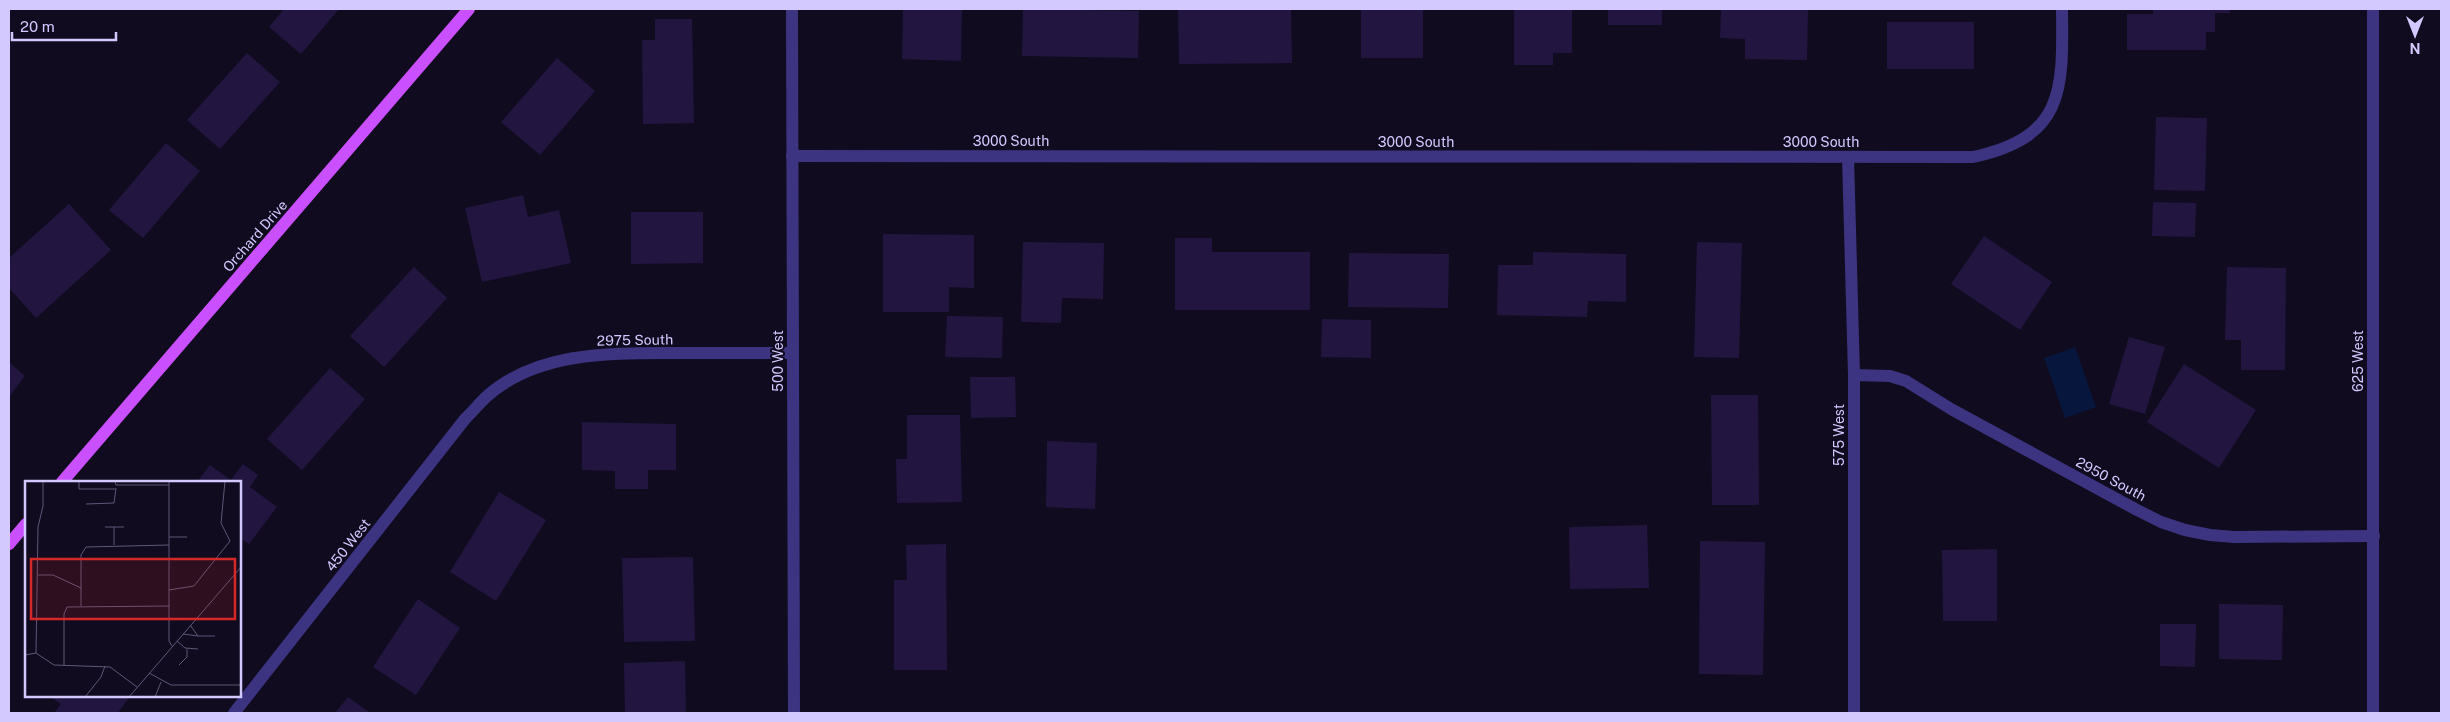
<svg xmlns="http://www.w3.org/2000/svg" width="2450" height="722" font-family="'Public Sans',sans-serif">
<rect width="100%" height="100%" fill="#100b1f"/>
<!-- water -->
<path fill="#07163c" d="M2075,347L2096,407L2065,418L2044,358Z"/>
<!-- building -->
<g fill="#221640">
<path d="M284,9H339L301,54L269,27Z"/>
<path d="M903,9H962L961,61L902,59Z"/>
<path d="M1023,9L1139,11L1138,58L1022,56Z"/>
<path d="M1178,9H1291L1292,63L1179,64Z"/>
<rect x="1361" y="9" width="62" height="49"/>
<path d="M1514,9H1572V53H1553V65H1514Z"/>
<rect x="1608" y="9" width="54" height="16"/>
<path d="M1721,9H1808L1807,60L1745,59V39L1720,38Z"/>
<path d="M2153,9H2230V13H2215V32H2206V50H2127V14H2153Z"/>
<path d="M655,19H692L694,123L643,124L642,40H655Z"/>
<rect x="1887" y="22" width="87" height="47"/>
<path d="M247,53L280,82L220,149L187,120Z"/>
<path d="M557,58L595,91L540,155L501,122Z"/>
<path d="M2156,117L2207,118L2205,191L2154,190Z"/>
<path d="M166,143L200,171L143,238L109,210Z"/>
<path d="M523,195L528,217L559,210L571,263L482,282L465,208Z"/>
<path d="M2153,202L2196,203L2195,237L2152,236Z"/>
<path d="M69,204L111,250L36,318L9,288V258Z"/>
<path d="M631,212H703V263L631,264Z"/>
<path d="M883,234L974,235V288L949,287V312H883Z"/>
<path d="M1984,236L2052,282L2020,330L1951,284Z"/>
<path d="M1175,238H1212V252H1310V310H1175Z"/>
<path d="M1023,242L1104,243L1103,299L1062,298L1061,323L1021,322Z"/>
<path d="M1697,242L1742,243L1739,358L1694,357Z"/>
<path d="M1533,252L1626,254V302L1588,301L1587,317L1497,315L1498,265H1533Z"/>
<path d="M1349,253L1449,254L1448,308L1348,307Z"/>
<path d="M414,267L447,298L384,367L350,336Z"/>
<path d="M2227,267L2286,268L2285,370H2241V340H2225Z"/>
<path d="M947,316L1003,317L1002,358L945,357Z"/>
<path d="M1322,319L1371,320V358L1321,357Z"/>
<path d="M2129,337L2165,347L2145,414L2109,404Z"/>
<path d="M9,362L25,376L9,397Z"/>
<path d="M2184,364L2256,410L2219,468L2147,422Z"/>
<path d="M330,368L365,399L302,470L267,439Z"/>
<path d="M970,377H1015L1016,417L971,418Z"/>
<path d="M1711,395H1758L1759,505H1712Z"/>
<path d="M907,415H960L962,502L897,503L896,459H907Z"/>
<path d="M582,422L676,424V470H648V489H615V471L582,470Z"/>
<path d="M1047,441L1097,443L1095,509L1046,507Z"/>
<path d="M243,464L258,475L250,487L277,507L249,544L240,538V482H197L210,465L231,480Z"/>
<path d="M499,492L546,520L496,601L450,572Z"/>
<path d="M1647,525L1649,588L1570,589L1569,527Z"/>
<path d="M1700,541L1765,542L1763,675L1699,674Z"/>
<path d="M946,544L947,670H894V580H907L906,545Z"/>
<path d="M1997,549V621H1943L1942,550Z"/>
<path d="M693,557L695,641L624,642L622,558Z"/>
<path d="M418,599L460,628L416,695L373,667Z"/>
<path d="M2219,604L2283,605L2282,660L2219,659Z"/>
<path d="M2160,624H2196L2195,667L2160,666Z"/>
<path d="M685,661L686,713H625L624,663Z"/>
<path d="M49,696H130L118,713H54L61,704Z"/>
<path d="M348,697L370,713H335Z"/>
</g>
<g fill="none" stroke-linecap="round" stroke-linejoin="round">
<!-- minor -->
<g stroke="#3c3480" stroke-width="12">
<path d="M792,9L794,713"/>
<path d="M2373,9V713"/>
<path d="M792,156L1973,157C2065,137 2063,90 2062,9"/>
<path d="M1848,157L1854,375V713"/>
<path d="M1854,375L1890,376L1906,381L1951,409L2137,510L2161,522L2185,530L2210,535L2234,537L2374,536"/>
<path d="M234,713L465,419C472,412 479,404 486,397C536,352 608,353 671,353C712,353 752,353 793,353"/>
</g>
<!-- major -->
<g stroke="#ca50ff" stroke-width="12">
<path d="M62,482L469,9"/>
<path d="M9,544L26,524"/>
</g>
</g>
<g text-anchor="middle" stroke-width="4" stroke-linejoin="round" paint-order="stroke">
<!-- street labels -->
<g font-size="14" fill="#d3c9ff" stroke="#100b1f">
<text x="1011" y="146">3000 South</text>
<text x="1416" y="147">3000 South</text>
<text x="1821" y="147">3000 South</text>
<text transform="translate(255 236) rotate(-49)" y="5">Orchard Drive</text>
<text transform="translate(635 340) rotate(-1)" y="5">2975 South</text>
<text transform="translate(778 361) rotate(-90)" y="5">500 West</text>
<text transform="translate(2358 361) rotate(-90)" y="5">625 West</text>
<text transform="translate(1839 435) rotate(-90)" y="5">575 West</text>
<text transform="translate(2111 479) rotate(28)" y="5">2950 South</text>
<text transform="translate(348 545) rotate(-52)" y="5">450 West</text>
</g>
</g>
<!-- overview -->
<g transform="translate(25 481)">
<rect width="216" height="216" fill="#100b1f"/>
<path fill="none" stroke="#5e5779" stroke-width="1" d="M144,0V160L147,165M91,4H144M90,8H54V0H90L91,4M61,23L89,22L91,7M80,46H99M144,56H162M89,64V46M13,94H28L56,107M144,109L169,105L205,60L196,42L200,0M56,125V74L61,66L144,64M158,153L173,155L165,144M173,155H190M152,160L160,167L173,168M11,172L13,46L18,25V0M0,174L11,172L29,184L85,186L112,206M154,184L162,176V168M39,185V133L42,126L144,125M124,192L146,204H217M60,216L76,196L80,185M104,216L217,85M130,216L136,201"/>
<path fill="#d62828" fill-opacity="0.15" stroke="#d62828" stroke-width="2.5" d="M6,78H210V138H6Z"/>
<rect width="216" height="216" fill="none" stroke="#d3c9ff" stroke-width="2.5"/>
</g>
<!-- border -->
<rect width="2450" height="722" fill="none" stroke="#d3c9ff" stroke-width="20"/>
<!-- north arrow -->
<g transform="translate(2415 35) rotate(180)" stroke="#100b1f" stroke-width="4" paint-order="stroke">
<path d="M0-4L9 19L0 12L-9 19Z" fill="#d3c9ff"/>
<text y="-8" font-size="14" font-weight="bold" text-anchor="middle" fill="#d3c9ff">N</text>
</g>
<!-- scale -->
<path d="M12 32v8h104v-8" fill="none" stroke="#d3c9ff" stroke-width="2.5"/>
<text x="20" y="32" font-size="15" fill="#d3c9ff" stroke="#100b1f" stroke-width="4" paint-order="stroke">20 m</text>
</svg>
